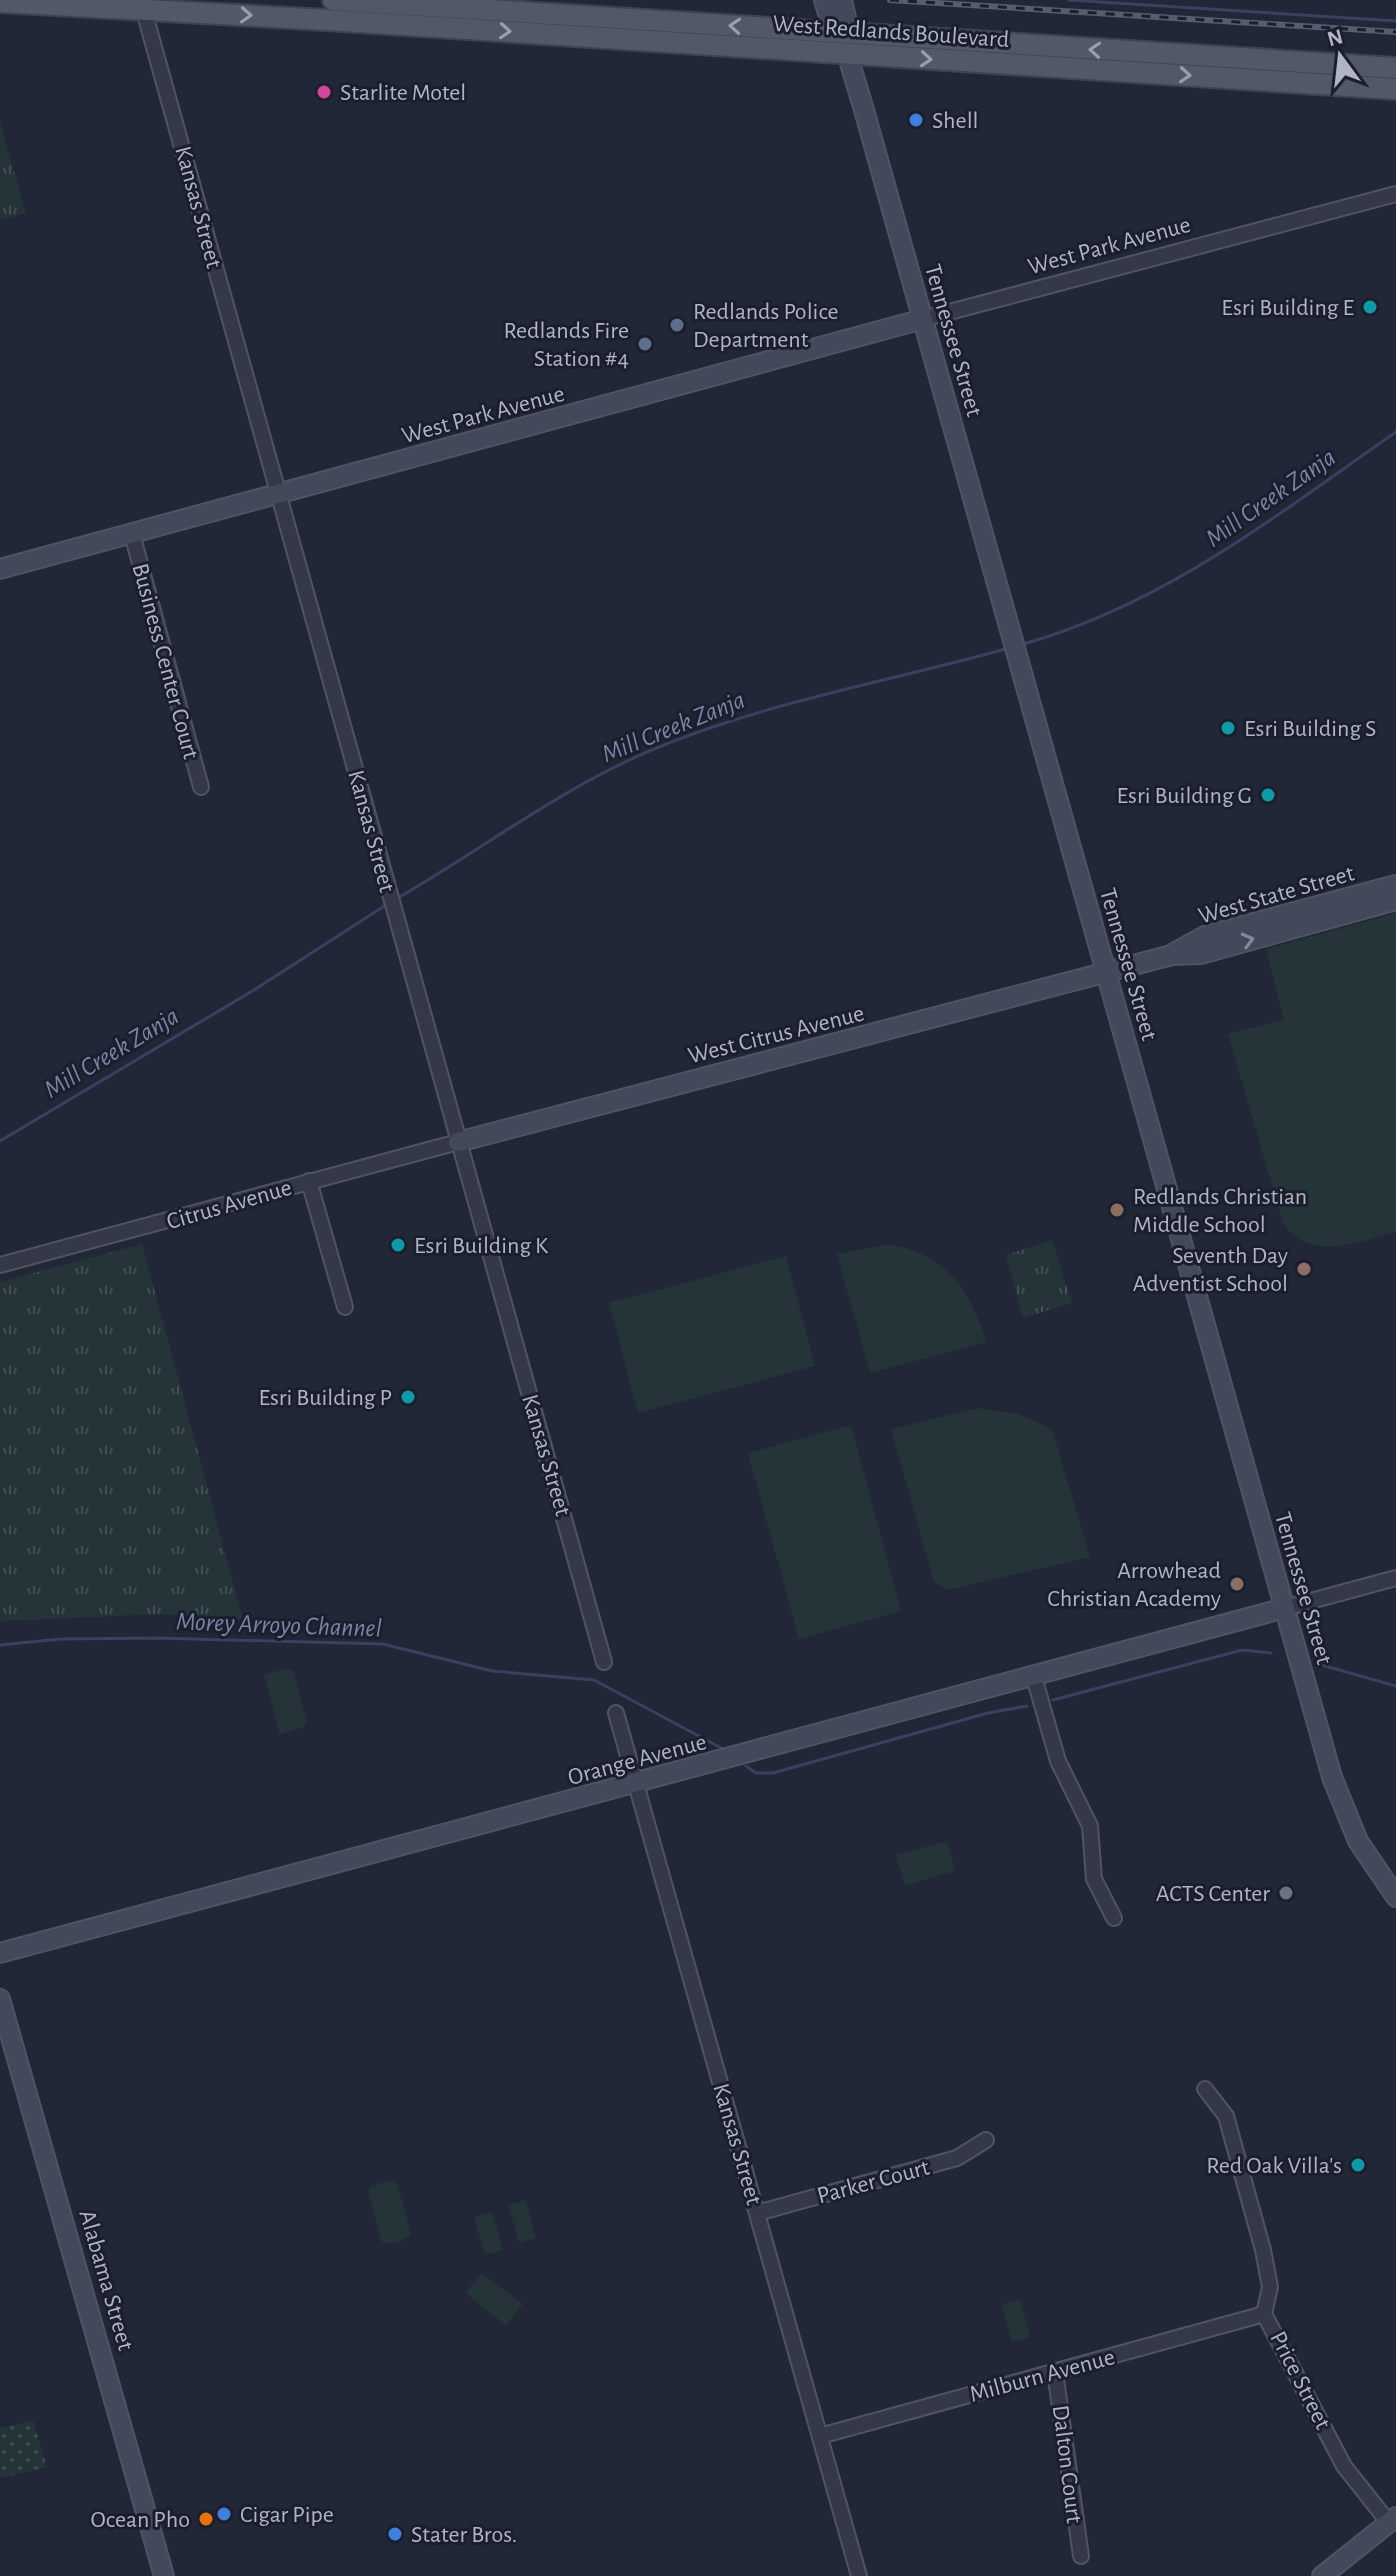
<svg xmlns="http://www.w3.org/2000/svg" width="1396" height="2576" font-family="'Alegreya Sans',sans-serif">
<defs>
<pattern id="grass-tufts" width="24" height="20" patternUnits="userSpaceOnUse" patternTransform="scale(2)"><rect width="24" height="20" fill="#253439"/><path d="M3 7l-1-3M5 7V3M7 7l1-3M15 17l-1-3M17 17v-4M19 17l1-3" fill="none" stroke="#424f54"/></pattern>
<pattern id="park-dots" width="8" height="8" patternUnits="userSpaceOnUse" patternTransform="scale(2)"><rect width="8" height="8" fill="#253439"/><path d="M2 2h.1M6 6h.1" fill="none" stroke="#424f54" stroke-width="1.8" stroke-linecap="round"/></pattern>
</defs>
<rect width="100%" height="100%" fill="#222737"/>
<!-- grass -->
<g fill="url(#grass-tufts)">
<path d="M0,122L26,213L0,220Z"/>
<path d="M1052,1240L1072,1303L1023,1318L1006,1255Z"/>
<path d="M142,1244L243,1620L163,1614L0,1621V1282Z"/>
</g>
<!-- park -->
<path fill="url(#park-dots)" d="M33,2421L47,2467L0,2478V2428Z"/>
<!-- pitch -->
<g fill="#253439">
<path d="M1396,913V1232C1357,1242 1311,1263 1283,1223L1228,1034L1284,1020L1266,949Z"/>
<path d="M889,1244C945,1254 971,1290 986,1342L870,1373L837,1254Z"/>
<path d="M786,1256L815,1366L638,1413L609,1303Z"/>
<path d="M978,1408L1018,1414L1052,1429L1090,1557L948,1590L934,1582L891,1429Z"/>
<path d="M851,1425L901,1611L799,1639L748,1453Z"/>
<path d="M287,1668L294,1672L307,1721L304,1727L280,1734L264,1675Z"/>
<path d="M947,1841L955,1871L905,1885L896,1855Z"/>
<path d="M391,2180L397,2184L411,2233C405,2241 391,2246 382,2242L368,2192L371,2186Z"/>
<path d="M526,2200L536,2238L519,2243L508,2205Z"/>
<path d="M492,2212L503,2250L485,2255L474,2217Z"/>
<path d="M482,2273L523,2304L506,2325L465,2293Z"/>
<path d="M1020,2299L1030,2337L1012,2342L1002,2304Z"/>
</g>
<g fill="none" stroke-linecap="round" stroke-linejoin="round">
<!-- stream -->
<g stroke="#38415f" stroke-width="3">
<path d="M1069,0L1396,21"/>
<path d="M1020,645C1164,605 1275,516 1396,432"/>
<path d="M396,899C479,851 559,790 647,752C764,702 888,682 1009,648"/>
<path d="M0,1141L254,990L389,903"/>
<path d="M0,1645L61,1639L157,1638L383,1644L492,1671L594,1680L725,1750"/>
<path d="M1318,1664L1396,1686"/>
<path d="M1053,1700L1242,1650L1271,1653"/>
<path d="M746,1766L756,1773H773L988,1713L1027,1706"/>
</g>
<!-- street casing -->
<g stroke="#505462" stroke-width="18">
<g id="street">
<path d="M142,4L604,1662"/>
<path d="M923,319L1396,194"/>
<path d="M132,534L201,787"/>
<path d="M309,1181L345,1307"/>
<path d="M0,1265L458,1142"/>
<path d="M1285,1608L1396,1578"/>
<path d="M1034,1677L1058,1761L1090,1826L1094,1879L1114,1918"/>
<path d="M616,1713L859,2576"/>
<path d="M1205,2089L1226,2116L1263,2250L1270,2287L1264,2314"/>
<path d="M757,2213L957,2158L986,2140"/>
<path d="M1264,2314L1344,2466L1389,2523"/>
<path d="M1055,2372L1081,2556"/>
<path d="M820,2436L1264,2314"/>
</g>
</g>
<!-- secondary casing -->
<g stroke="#505462" stroke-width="22">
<g id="secondary">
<path d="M824,0L830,20L841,33L864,110L1332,1777L1358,1841L1396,1897"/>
<path d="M841,33L847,22L842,0"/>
<path d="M0,569L923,319"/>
<path d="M1174,953L1205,936L1396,885"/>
<path d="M458,1142L1172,955L1201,954L1396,900"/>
<path d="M0,1953L1285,1608"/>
<path d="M0,1999L164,2576"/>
<path d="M1322,2576L1396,2517"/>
</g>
</g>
<!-- primary casing -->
<g stroke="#3f4351" stroke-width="24">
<g id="primary">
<path d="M333,0L1396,68"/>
<path d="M0,2L327,20L1396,89"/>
</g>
</g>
<!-- street -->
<use href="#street" stroke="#353947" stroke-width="14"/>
<!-- secondary -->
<use href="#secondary" stroke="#43485a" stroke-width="18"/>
<!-- primary -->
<use href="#primary" stroke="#535867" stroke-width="20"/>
<!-- rail casing -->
<g stroke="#575d6e" stroke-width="6">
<path id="rail" d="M890,0L1396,32"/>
</g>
<!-- rail -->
<use href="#rail" stroke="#1b1f2c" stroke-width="3" stroke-dasharray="9" stroke-linecap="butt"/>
</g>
<!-- one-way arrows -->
<defs><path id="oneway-chevron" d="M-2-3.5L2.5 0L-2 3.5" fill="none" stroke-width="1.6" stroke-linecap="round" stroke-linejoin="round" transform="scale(2)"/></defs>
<g stroke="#999dad">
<use href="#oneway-chevron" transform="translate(246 15) rotate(3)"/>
<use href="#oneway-chevron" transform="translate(735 26) rotate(-176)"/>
<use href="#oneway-chevron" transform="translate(505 31) rotate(4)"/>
<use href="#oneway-chevron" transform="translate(1095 50) rotate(-176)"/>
<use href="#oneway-chevron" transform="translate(926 59) rotate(4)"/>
<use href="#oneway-chevron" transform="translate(1185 75) rotate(4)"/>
</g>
<use stroke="#84899a" href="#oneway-chevron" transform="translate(1248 940) rotate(-15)"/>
<!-- markers -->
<circle fill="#d1479c" stroke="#1b1f2c" stroke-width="3" cx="324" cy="92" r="8"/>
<g fill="#3f7fe0" stroke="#1b1f2c" stroke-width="3">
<circle cx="916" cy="120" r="8"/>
<circle cx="224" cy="2514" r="8"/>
<circle cx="395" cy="2534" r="8"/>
</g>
<g fill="#0f9aa8" stroke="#1b1f2c" stroke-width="3">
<circle cx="1370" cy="307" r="8"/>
<circle cx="1228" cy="728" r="8"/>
<circle cx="1268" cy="795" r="8"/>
<circle cx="398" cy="1245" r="8"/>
<circle cx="408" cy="1397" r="8"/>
<circle cx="1358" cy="2165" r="8"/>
</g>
<g fill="#5c6f8a" stroke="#1b1f2c" stroke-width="3">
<circle cx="677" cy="325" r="8"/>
<circle cx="645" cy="344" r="8"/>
</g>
<g fill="#8d6e63" stroke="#1b1f2c" stroke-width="3">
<circle cx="1117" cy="1210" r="8"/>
<circle cx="1304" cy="1269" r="8"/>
<circle cx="1237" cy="1584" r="8"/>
</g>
<circle fill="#6b7280" stroke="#1b1f2c" stroke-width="3" cx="1286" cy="1893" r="8"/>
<circle fill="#e8710a" stroke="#1b1f2c" stroke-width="3" cx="206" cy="2519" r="8"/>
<g text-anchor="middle" stroke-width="6" stroke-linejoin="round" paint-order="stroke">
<!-- street labels -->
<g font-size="24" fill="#b0b4c4" stroke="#1b1f2c">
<text transform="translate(891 31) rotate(4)" y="8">West Redlands Boulevard</text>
<text transform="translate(199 207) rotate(75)" y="8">Kansas Street</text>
<text transform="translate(1109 245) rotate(-15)" y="8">West Park Avenue</text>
<text transform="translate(954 340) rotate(74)" y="8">Tennessee Street</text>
<text transform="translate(483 414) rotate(-15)" y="8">West Park Avenue</text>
<text transform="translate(166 661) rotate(75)" y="8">Business Center Court</text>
<text transform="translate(372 831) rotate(75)" y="8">Kansas Street</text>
<text transform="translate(1276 894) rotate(-16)" y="8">West State Street</text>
<text transform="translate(1129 964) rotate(74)" y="8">Tennessee Street</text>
<text transform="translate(776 1034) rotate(-14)" y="8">West Citrus Avenue</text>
<text transform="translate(229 1204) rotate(-16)" y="8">Citrus Avenue</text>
<text transform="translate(547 1455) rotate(74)" y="8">Kansas Street</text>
<text transform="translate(1304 1588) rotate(74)" y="8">Tennessee Street</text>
<text transform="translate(637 1759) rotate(-15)" y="8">Orange Avenue</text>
<text transform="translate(738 2144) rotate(74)" y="8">Kansas Street</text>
<text transform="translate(873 2181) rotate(-15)" y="8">Parker Court</text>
<text transform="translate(107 2280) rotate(74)" y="8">Alabama Street</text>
<text transform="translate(1042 2375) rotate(-15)" y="8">Milburn Avenue</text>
<text transform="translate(1301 2380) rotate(63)" y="8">Price Street</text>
<text transform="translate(1068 2464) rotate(83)" y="8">Dalton Court</text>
</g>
<!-- poi labels -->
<g font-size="24" fill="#b0b4c4" stroke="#1b1f2c" text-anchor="end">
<text x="340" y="100" text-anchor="start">Starlite Motel</text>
<text x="932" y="128" text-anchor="start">Shell</text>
<text x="1354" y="315">Esri Building E</text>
<text x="693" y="319" text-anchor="start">Redlands Police<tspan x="693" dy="28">Department</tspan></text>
<text x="629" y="338">Redlands Fire<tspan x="629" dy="28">Station #4</tspan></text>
<text x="1244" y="736" text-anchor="start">Esri Building S</text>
<text x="1252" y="803">Esri Building G</text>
<text x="1133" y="1204" text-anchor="start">Redlands Christian<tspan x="1133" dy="28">Middle School</tspan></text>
<text x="414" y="1253" text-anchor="start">Esri Building K</text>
<text x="1288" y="1263">Seventh Day<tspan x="1288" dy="28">Adventist School</tspan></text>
<text x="392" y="1405">Esri Building P</text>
<text x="1221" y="1578">Arrowhead<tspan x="1221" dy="28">Christian Academy</tspan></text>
<text x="1270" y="1901">ACTS Center</text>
<text x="1342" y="2173">Red Oak Villa's</text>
<text x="240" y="2522" text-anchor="start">Cigar Pipe</text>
<text x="190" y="2527">Ocean Pho</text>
<text x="411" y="2542" text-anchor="start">Stater Bros.</text>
</g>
<!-- water labels -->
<g font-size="26" font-style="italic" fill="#7986aa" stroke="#1b1f2c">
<text transform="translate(1270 497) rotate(-35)" y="9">Mill Creek Zanja</text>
<text transform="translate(673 726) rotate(-22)" y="9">Mill Creek Zanja</text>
<text transform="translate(111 1052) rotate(-31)" y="9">Mill Creek Zanja</text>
<text transform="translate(279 1624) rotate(2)" y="9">Morey Arroyo Channel</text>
</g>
</g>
<!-- north arrow -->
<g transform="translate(1340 56) rotate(345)" stroke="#1b1f2c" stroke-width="6" paint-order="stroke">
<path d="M0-6L14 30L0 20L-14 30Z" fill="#b0b4c4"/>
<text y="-12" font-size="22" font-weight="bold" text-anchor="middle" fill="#b0b4c4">N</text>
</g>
</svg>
